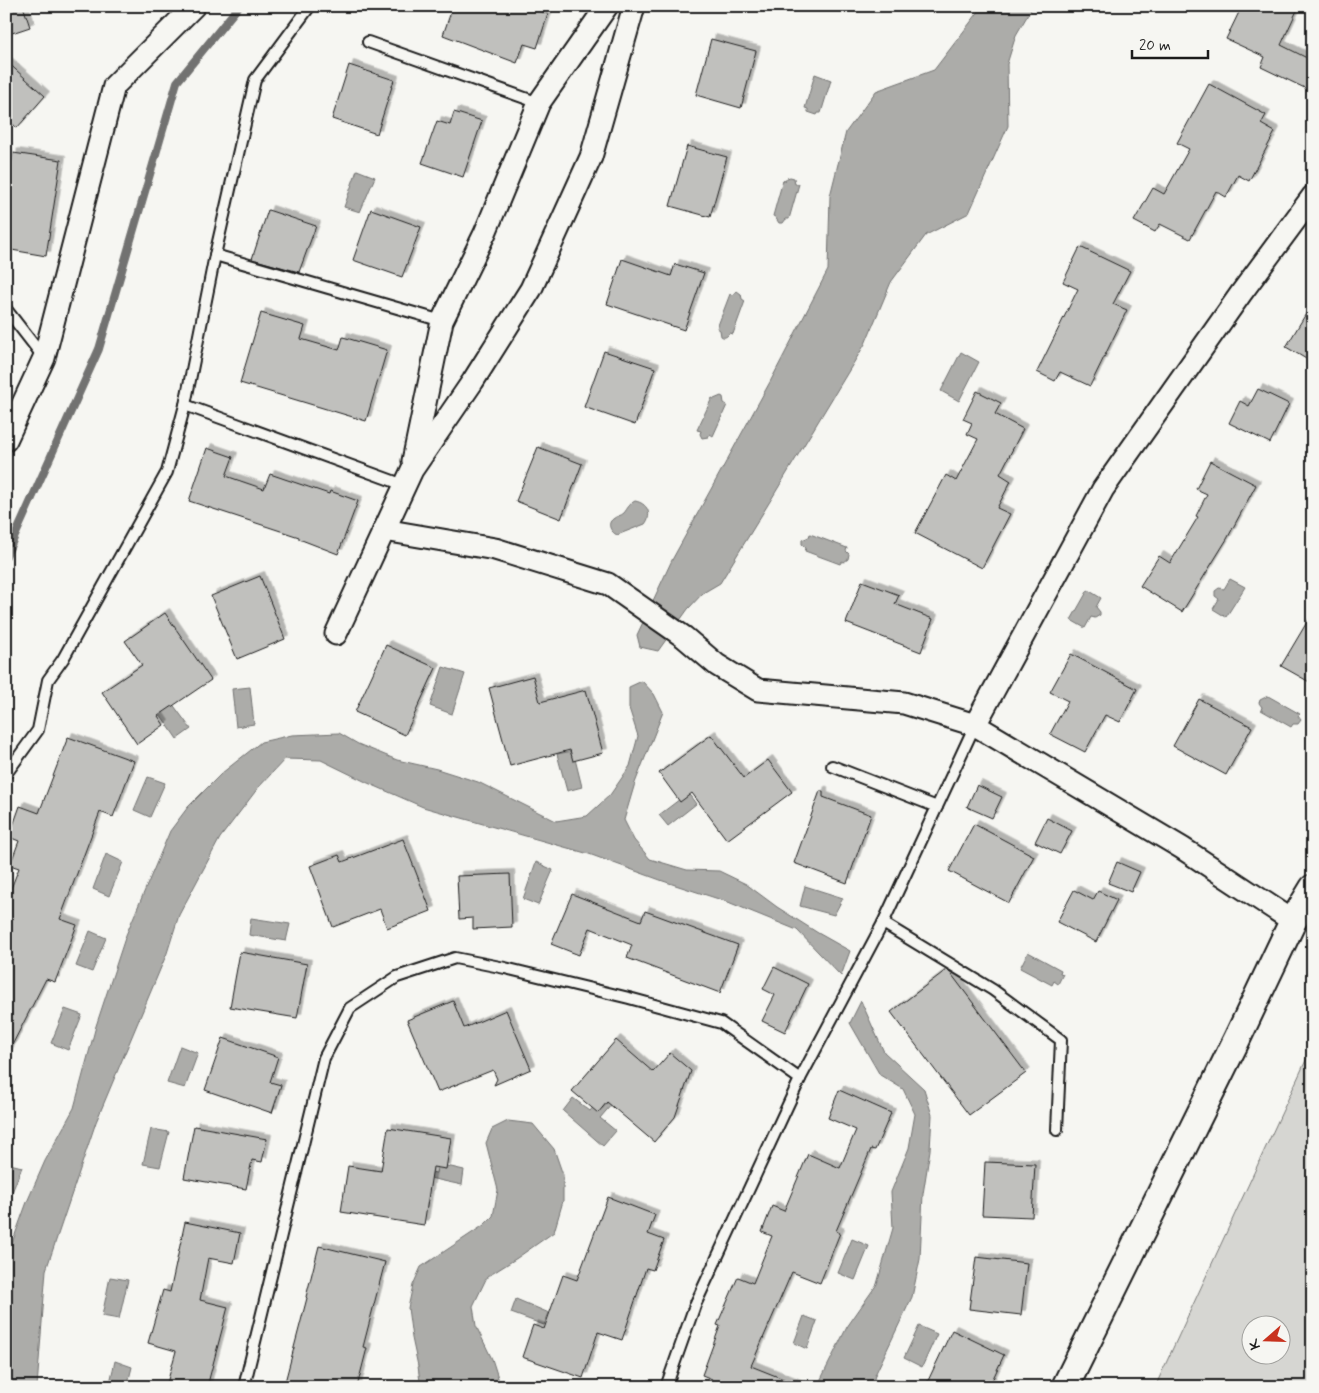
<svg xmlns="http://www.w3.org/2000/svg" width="1319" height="1393" font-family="Mynerve,sans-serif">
<defs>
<filter id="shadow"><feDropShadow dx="4.5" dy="-4.5" stdDeviation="0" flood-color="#0004"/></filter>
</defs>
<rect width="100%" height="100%" fill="#f6f6f2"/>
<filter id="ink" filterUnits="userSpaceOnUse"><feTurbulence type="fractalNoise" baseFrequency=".02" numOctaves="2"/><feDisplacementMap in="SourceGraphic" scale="10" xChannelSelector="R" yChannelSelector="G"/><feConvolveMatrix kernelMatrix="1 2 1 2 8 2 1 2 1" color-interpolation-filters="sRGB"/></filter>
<g filter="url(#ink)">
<!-- green -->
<path fill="#d6d6d2" stroke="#797977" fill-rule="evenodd" d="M1313,1045V1387H1155ZM1252,1326H1282V1356H1252Z"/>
<!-- water -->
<g fill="#acaca9" stroke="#727271">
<path d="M983,6H1033L1016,35L1007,64L1008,126L969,213L926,235L891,282L865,344L772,498L720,583L703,593L688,609L658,651L640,647L637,635L672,560L770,382L828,270L830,196L846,132L876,91L934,70Z"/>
<path d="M815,74L831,80L821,113H818L817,115L808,112V109L805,108Z"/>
<path d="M357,170L375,177L360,212L344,207Z"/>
<path d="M790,177L794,178L795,184H799L789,219H786L783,223H779L775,217L773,216L783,180L785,181L787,178Z"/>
<path d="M737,291L741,294L742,299L745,301L733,334L730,333C727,336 725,339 721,336L720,330L717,328L730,294L732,295Z"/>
<path d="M961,352L979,362L959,401L941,391Z"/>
<path d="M721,396L723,397L724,403L727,405L713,436L710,434L708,437L702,438L700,434L701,431L697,430L712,398L714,399Z"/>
<path d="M635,501C647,503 653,514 645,524L617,535C611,532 606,524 613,519C616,516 621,516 624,513C628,508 629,504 635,501Z"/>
<path d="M810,534L847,548L846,551L849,554L848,559L844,562L842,561L840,564L805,551L806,548L802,544V540L809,537Z"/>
<path d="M1230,579L1245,587L1226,617L1213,609L1219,599L1215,596V591L1219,588L1224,589Z"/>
<path d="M1088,590L1101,598L1096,607L1100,612V615L1095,618L1091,617L1085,628L1071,620Z"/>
<path d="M443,667L465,674L452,714L430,706Z"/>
<path d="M642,681L654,694L663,712L635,783L624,820L634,840L650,859L687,870L719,871L746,884L777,907L818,933L850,951L841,976L797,930L728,902L663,881L589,854L423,807L368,783L321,760L285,759L258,788L220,838L179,915L167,953L96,1122L46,1270L37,1387H9L10,1314L8,1279V1254L27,1202L45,1161L74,1108L96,1026L126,935L170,831L188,807L222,773L261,742L292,735L339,733L358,744L397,760L437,769L478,782L556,821L587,816L610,795L630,766L638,736L629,708V687Z"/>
<path d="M250,687L254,724L236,727L232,689Z"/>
<path d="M1268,696L1300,714L1298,716L1301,720L1298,724H1293L1291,727L1261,710L1262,707L1259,703L1260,700Z"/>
<path d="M169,699L191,729L177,739L156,708Z"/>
<path d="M573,751L582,787L567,791L557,754Z"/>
<path d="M148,777L165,783L150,817L134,810Z"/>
<path d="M688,793L696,804L668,826L659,815Z"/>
<path d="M106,854L123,862L109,896L93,889Z"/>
<path d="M536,862L553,870L538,905L523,899Z"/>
<path d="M805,886L843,898L834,915L800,906Z"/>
<path d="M251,918L290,924L286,941L249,935Z"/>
<path d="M90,931L106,938L92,972L76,966Z"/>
<path d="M1028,952L1061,970L1060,973L1063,974L1058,984L1054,981L1052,985L1020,968Z"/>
<path d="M861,1001L884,1052L924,1089L932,1115L930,1150L923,1194L920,1259L912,1297L875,1375L872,1387H817L847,1327L877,1284L893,1228L891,1192L909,1148L915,1114L903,1089L880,1075L850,1023Z"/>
<path d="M65,1009L82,1015L68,1050L51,1043Z"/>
<path d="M180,1046L198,1053L185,1088L167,1083Z"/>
<path d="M602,1096L612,1104L600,1118L616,1131L603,1146L563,1111L573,1098L590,1111Z"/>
<path d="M508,1121L533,1124L554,1149L563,1175V1201L554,1232L517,1258L487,1277L473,1306L476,1326L492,1359L501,1387H417L420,1382L418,1366L412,1338L408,1308L413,1285L421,1267L484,1225L493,1216L498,1190L486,1143L492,1129Z"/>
<path d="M151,1129L169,1132L160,1167L143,1164Z"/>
<path d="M6,1163L22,1167L7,1205L6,1204Z"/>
<path d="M438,1164L464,1170L462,1185L425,1177L426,1171L436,1173Z"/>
<path d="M852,1239L869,1246L855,1280L838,1273Z"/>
<path d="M110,1277L128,1280L119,1319L102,1316Z"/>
<path d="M516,1299L549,1313L544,1325L511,1313Z"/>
<path d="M804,1316L817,1321L807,1349L794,1343Z"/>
<path d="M919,1326L937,1334L922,1367L904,1358Z"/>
<path d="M115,1361L132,1367L127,1387H109Z"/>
</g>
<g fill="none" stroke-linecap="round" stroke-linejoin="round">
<!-- stream -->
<path stroke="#727271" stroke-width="8" d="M6,556L99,349L177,82L239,6"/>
</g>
<!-- building -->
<g fill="#c0c0bd" stroke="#1c1c1c" filter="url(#shadow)">
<path d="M6,6H23L30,27L6,35Z"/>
<path d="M453,6H526L548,14L537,48L524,44L517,63L443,35Z"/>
<path d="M1242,6H1299L1281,45L1313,61V92L1261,67L1265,57L1226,39Z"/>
<path d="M711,39L756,51L741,108L696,95Z"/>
<path d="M6,61L45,96L17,128L6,118Z"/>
<path d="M349,65L394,80L377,134L332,119Z"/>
<path d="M1209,84L1266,115L1261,124L1275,132L1249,181L1238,175L1226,197L1216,191L1190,239L1160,224L1155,232L1134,221L1153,188L1164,194L1189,149L1177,143Z"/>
<path d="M454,112L482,121L463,177L422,163L437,121L450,125Z"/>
<path d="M687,146L727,157L710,217L670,206Z"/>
<path d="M13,153L61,160L46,256L6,249V197Z"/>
<path d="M371,209L421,227L402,277L353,260Z"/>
<path d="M268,210L316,226L299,272L252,259Z"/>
<path d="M1080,247L1130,271L1113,304L1127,310L1090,386L1060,372L1055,381L1037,372L1078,289L1063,282Z"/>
<path d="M622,259L671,276L675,264L704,273L684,330L607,304Z"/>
<path d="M1313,302V363L1286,347Z"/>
<path d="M261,313L305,326L301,339L339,350L343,337L387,350L366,421L240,383Z"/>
<path d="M604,351L655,368L635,425L584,407Z"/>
<path d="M1258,389L1289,404L1270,443L1229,423L1240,401L1249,406Z"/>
<path d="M977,391L1001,403L995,414L1023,429L1000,474L1011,481L997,508L1010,514L982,568L915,533L946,475L956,481L978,439L967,434L972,423L963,419Z"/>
<path d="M538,447L582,464L561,519L516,501Z"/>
<path d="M207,448L233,457L226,476L264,489L270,474L329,494L330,491L358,501L338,554L299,539V537L189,501Z"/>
<path d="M1210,461L1256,485L1227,539L1182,612L1140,586L1159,556L1170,563L1198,517L1196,516L1207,494L1196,489Z"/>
<path d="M260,576L285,639L237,659L211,596Z"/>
<path d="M862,581L899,595L895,604L933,619L921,652L846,623Z"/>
<path d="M1313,612V684L1281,666Z"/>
<path d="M165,613L211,680L158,716L164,725L137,744L102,692L142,665L125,641Z"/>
<path d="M386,645L436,668L405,735L355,712Z"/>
<path d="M1071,654L1137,689L1120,722L1105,715L1085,752L1050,734L1068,701L1050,692Z"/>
<path d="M533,676L540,702L586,690L603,753L573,761L570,750L510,766L489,688Z"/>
<path d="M1199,699L1252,727L1226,775L1173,746Z"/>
<path d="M711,735L744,778L768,760L792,792L727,840L692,793L680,802L659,773Z"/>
<path d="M68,737L134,761L113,817L100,812L60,919L77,925L55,982L46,979L6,1057V901L19,868L10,865L19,841L9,837L20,806L39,813Z"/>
<path d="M977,785L1002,797L992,818L967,807Z"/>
<path d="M820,791H823V797L871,815L847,883L794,863Z"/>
<path d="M1047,818L1072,831L1060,854L1035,842Z"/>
<path d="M974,824L1034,856L1009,903L949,871Z"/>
<path d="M403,839L431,911L387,928L380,909L333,927L310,866L339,855L342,862Z"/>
<path d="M1117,862L1140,872L1131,892L1108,883Z"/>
<path d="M510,874L512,927L473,929V918L459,919L457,876Z"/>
<path d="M1074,890L1093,900L1098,891L1117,900L1096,942L1057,922Z"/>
<path d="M572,894L641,921L645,911L738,945L720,993L627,958L632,945L590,928L579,955L551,944Z"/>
<path d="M240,952L307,964L297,1018L230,1007Z"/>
<path d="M774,967L808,984L785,1032L762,1021L775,995L763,989Z"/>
<path d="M946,970L949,971L1026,1073L969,1115L891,1012Z"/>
<path d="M453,1001L464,1028L506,1010L531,1069L494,1085L497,1079L493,1070L438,1092L407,1020Z"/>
<path d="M223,1038L278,1057L270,1082L281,1085L272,1113L205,1090Z"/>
<path d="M616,1040L653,1072L670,1053L691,1071L675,1117L654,1142L607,1102L598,1113L572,1091Z"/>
<path d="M839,1090L891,1113L875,1150L871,1149L836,1231L840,1233L820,1283L792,1272L751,1366L801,1386V1387H709L712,1379L702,1375L720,1326L717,1325L738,1277L753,1283L772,1236L762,1232L772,1206L784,1211L808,1154L840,1168L856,1130L828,1118Z"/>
<path d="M194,1126L267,1139L262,1162L252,1160L246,1189L184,1178Z"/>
<path d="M388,1128L451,1138L446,1169L433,1167L424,1225L341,1212L348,1166L381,1171Z"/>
<path d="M985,1162L1035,1164L1032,1217L982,1215Z"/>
<path d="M608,1197L655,1215L648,1234L664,1240L653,1270L646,1268L622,1340L598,1332L583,1378L522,1357L533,1325L544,1329L563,1275L577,1280Z"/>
<path d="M185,1222L240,1233L234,1263L208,1258L200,1300L228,1307L207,1387H166L176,1351L148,1343L163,1290L170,1292Z"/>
<path d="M319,1246L385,1262L363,1347L367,1348L357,1387H303L285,1382L307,1298L306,1297Z"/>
<path d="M976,1257L1027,1263L1021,1315L969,1309Z"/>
<path d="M952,1330L1004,1355L989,1387H925Z"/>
</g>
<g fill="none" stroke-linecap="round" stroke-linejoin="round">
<!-- service casing -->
<g stroke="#1c1c1c" stroke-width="14">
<g id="service">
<path d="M368,42L539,103"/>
<path d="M215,255L442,321"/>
<path d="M6,309L44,358"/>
<path d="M185,405L404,485"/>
<path d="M832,766L937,807"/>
<path d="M6,774L38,730L48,680L63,659L167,472L185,405L215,255L255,80L310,6"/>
<path d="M883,923L993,990L1061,1040L1057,1130"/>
<path d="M244,1387L324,1058L350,1008L397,977L455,958L505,968L629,998L721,1023L800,1079"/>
<path d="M666,1387L695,1305L800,1079L883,923L975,725"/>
</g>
</g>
<!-- minor casing -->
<g stroke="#1c1c1c" stroke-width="25">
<g id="minor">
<path d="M6,440L44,358L114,86L194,6"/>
<path d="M413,461L442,321L485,233L539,103L607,6"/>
<path d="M384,530L495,549L608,584L684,637L717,665L758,690L904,703L975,725L1182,848L1293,921"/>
<path d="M336,634L412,470L473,381L531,289L591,157L634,6"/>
<path d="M975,725L1103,489L1242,292L1313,196"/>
</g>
</g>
<!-- tertiary casing -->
<g stroke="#1c1c1c" stroke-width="30">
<path id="tertiary" d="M1065,1387L1237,1039L1293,921L1313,888"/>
</g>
<!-- service -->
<use href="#service" stroke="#f6f6f2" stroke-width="10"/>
<!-- minor -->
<use href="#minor" stroke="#f6f6f2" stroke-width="21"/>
<!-- tertiary -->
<use href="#tertiary" stroke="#f6f6f2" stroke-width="26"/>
</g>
</g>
<!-- margin -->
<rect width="1319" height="1393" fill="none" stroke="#f6f6f2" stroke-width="25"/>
<rect x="12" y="12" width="1294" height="1368" fill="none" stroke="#1c1c1c" stroke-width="2" filter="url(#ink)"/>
<!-- north arrow -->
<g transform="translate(1266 1340) rotate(250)"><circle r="24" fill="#f6f6f2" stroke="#9f9f9c"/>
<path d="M0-4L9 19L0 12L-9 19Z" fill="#c8321e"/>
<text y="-8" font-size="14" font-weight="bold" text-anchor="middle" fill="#1c1c1c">K</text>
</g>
<!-- scale -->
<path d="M1132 50v8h76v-8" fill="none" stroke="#1c1c1c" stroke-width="2.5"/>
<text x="1139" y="50" font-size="15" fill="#1c1c1c" stroke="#f6f6f2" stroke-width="4" paint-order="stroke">20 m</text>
</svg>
